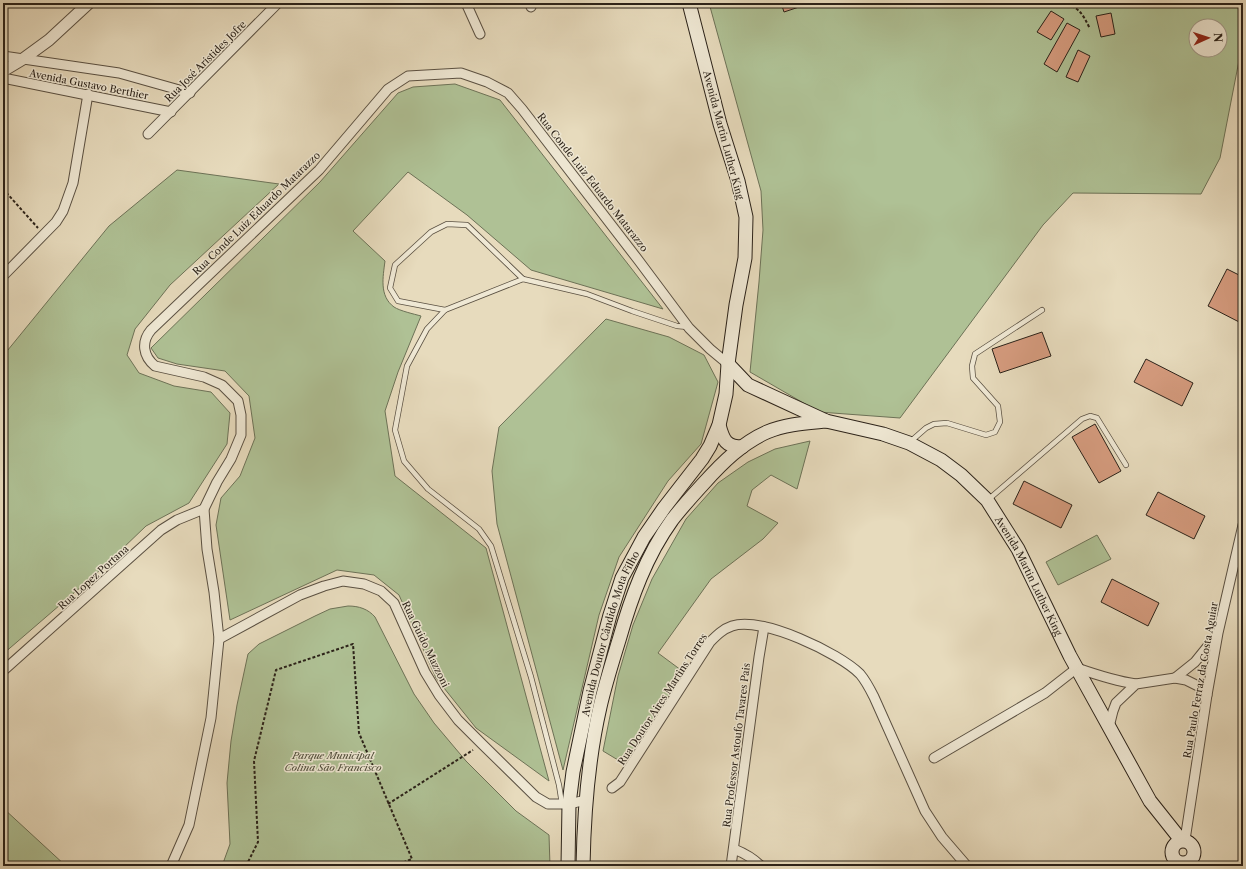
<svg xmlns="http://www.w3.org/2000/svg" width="1246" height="869" font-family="'Libre Caslon Text',serif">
<rect width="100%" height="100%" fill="#e7dbbd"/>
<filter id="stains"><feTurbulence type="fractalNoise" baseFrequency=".005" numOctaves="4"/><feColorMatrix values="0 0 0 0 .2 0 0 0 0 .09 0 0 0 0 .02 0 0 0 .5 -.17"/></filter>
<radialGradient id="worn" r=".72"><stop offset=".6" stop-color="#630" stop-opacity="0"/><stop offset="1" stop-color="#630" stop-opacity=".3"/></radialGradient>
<!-- green -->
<g fill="#afc195" stroke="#6d7257" fill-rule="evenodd">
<path d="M709,3H1243V40L1220,158L1201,194L1073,193L1043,225L900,418L819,412L750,372L759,282L763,230L761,191ZM1196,26H1220V50H1196Z"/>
<path d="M455,84L500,100L663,309L531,270L467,215L408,172L353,231L385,261C383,277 379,296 394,307C400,311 414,314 421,316L398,372L385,411L395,476L486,548L549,781L476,728L436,678L399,595L374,575L337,570L230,620L216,525L221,498L240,476L255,438L249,396L225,371L177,364L158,358L151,348L320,182L398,93L413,87Z"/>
<path d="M177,170L279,184L170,285L135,329L127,355L139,373L174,386L211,392L230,413L227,444L189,503L146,526L96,574L3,654V356L109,226Z"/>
<path d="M606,319L669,337L704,355L718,382L701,444L668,481L619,557L599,615L563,770L497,524L492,471L499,427Z"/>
<path d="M810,441L797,489L771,475L752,490L747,506L778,523L763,539L711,579L658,653L685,673L623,763L603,751L618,676L633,625L652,579L686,519L718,483L748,462L775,449Z"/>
<path d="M1097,535L1111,559L1058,585L1046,562Z"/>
<path d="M348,606C359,606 368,609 375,617L414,694L434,723L466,761L516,811L549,835L550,866H222L230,844L227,783L231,741L237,705L248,654L259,644L315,616L330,609Z"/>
<path d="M3,807V808L66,866H3Z"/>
</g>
<!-- building -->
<g fill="#d59b7e" stroke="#2b2219">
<path d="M781,3H811L784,12Z"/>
<path d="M902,3H912L906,8Z"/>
<path d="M1051,11L1064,19L1051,40L1037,32Z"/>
<path d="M1111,13L1115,34L1101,37L1096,16Z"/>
<path d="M1067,23L1080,30L1057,72L1044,64Z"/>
<path d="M1078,50L1090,56L1078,82L1066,77Z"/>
<path d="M1227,269L1243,277V324L1208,306Z"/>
<path d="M1042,332L1051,356L1000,373L992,349Z"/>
<path d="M1146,359L1193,383L1182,406L1134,382Z"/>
<path d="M1095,424L1121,471L1099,483L1072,437Z"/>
<path d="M1024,481L1072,505L1061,528L1013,504Z"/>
<path d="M1158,492L1205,516L1194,539L1146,515Z"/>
<path d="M1112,579L1159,603L1148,626L1101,602Z"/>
</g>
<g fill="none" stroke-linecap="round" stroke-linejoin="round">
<!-- service casing -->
<g stroke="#5a5042" stroke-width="6">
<g id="service">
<path d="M445,310L398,301L390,288L395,265L431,232L447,224L467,225L523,279"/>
<path d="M910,442L926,428L934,424L947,423L986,435L995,432L1000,422L998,406L973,378L972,366L975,354L1042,310"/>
<path d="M989,499L1082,419L1090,416L1097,418L1126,465"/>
<path d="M562,804L559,785L531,677L491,546L479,529L428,489L404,461L395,430L407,366L427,329L445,310L523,279L587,294L632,311L677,326L688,327"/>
</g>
</g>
<!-- minor casing -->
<g stroke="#5a5042" stroke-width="11">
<g id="minor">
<path d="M466,3L480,34"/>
<path d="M530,3L531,7"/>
<path d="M3,56L119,73L190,93"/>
<path d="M3,78L171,112"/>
<path d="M148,134L278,3"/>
<path d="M3,276L56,222L63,211L73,183L88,94"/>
<path d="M219,639L300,595L324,586L343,581L364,584L381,591L394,603L425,672L439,695L458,720L482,744L536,797L548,804H569L586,800"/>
<path d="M3,671L161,530L177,520L204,509"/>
<path d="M1175,678L1195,662L1216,636"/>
<path d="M1109,727L1113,711L1116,703L1136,684L1175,678L1186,680L1202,688L1207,695"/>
<path d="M934,758L1045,693L1077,668C1097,675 1115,681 1136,684"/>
<path d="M612,788L620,782L710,642C717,635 723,629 732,626C762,616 839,653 860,674C866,681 870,689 874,697L925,811L942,837L967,866"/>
<path d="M1185,840L1207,695L1218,633L1243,525"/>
<path d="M734,849C744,853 753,858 761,866"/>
<path d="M171,866L189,825L211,718L219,639L214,592L207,549L204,509L217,482L231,459L241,435V415L238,401L222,385L204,377L155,366C143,356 141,342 151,330L319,170L388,89L408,76L461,73L487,82L508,93L522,109L639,261L689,328L710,349L728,364"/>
<path d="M731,866L759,657L764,627"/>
<path d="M1176,866V860"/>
<path d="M1185,866L1186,863"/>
</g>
</g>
<!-- tertiary casing -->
<g stroke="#5a5042" stroke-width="13">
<path id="tertiary" d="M3,71L23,59L49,40L89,3"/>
</g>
<!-- secondary casing -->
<g stroke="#2b2219" stroke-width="15">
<g id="secondary">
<path id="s1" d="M728,364L748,385L826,421L883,434L909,443L941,460L961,475L987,500L1018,549L1070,656L1150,801L1181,840"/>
<path d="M719,425C723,440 726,447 742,447"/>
<circle cx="1183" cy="852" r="11"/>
<path id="s2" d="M568,866L569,804L573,772L590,691L610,615L622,578L644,537L664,508L702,459L710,446L719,425L726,394L728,364L736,305L745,258L746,217L738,181L720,124L689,3"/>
<path d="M583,866C584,813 588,759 600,707C605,685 612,663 619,640C631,598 646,556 672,520C682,507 693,495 704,483C722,463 742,443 767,432C786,424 806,423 826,421"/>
</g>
</g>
<!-- path -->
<g stroke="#2b2219" stroke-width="2" stroke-dasharray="3 2" stroke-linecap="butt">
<path d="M1058,3L1059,5C1077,3 1083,14 1090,29"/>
<path d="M3,189L38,228"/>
<path d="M388,804L473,750"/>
<path d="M246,866L258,842L254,761L276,670L353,644L359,733L412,859L394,866"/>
</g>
<!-- service -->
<use href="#service" stroke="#efe8d4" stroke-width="4.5"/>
<!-- minor -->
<use href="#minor" stroke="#efe8d4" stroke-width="9"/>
<!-- tertiary -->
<use href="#tertiary" stroke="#efe8d4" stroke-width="11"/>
<!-- secondary -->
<use href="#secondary" stroke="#efe8d4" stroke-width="13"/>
</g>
<g text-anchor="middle" stroke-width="3" stroke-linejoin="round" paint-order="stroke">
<!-- street labels -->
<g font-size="10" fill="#2b2219" stroke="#efe8d4">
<text transform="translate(205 61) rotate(-45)" y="4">Rua José Aristides Jofre</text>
<text transform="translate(89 84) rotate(11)" y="4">Avenida Gustavo Berthier</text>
<text transform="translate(724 135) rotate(75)" y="4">Avenida Martin Luther King</text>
<text transform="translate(593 182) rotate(52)" y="4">Rua Conde Luiz Eduardo Matarazzo</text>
<text transform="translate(256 213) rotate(-44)" y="4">Rua Conde Luiz Eduardo Matarazzo</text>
<text dy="4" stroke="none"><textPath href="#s1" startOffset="385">Avenida Martin Luther King</textPath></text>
<text transform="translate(93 577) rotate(-42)" y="4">Rua Lopez Portana</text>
<text dy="4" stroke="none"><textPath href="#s2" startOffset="238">Avenida Doutor Cândido Mota Filho</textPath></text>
<text transform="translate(426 644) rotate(64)" y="4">Rua Guido Mazzoni</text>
<text transform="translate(1200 680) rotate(-80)" y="4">Rua Paulo Ferraz da Costa Aguiar</text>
<text transform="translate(662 699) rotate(-57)" y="4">Rua Doutor Aires Martins Torres</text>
<text transform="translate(736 745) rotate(-83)" y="4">Rua Professor Astoufo Tavares Pais</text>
</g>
<!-- park labels -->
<g font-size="10" font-style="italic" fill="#4c4a38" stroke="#efe8d4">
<text x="333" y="759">Parque Municipal<tspan x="333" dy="12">Colina São Francisco</tspan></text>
</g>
</g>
<!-- margin -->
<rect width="1246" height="869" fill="none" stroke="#e7dbbd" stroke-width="16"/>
<rect x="4" y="4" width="1238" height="861" fill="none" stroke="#2b2219" stroke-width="2"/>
<rect x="8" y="8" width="1230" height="853" fill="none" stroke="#2b2219"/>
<!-- north arrow -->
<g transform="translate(1208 38) rotate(87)"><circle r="19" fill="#efe8d4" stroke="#a19989"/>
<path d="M0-3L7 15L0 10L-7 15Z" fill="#8f2418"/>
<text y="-6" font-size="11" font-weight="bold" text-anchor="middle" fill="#2b2219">N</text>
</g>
<rect width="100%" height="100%" filter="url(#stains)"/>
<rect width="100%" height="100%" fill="url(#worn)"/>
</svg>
